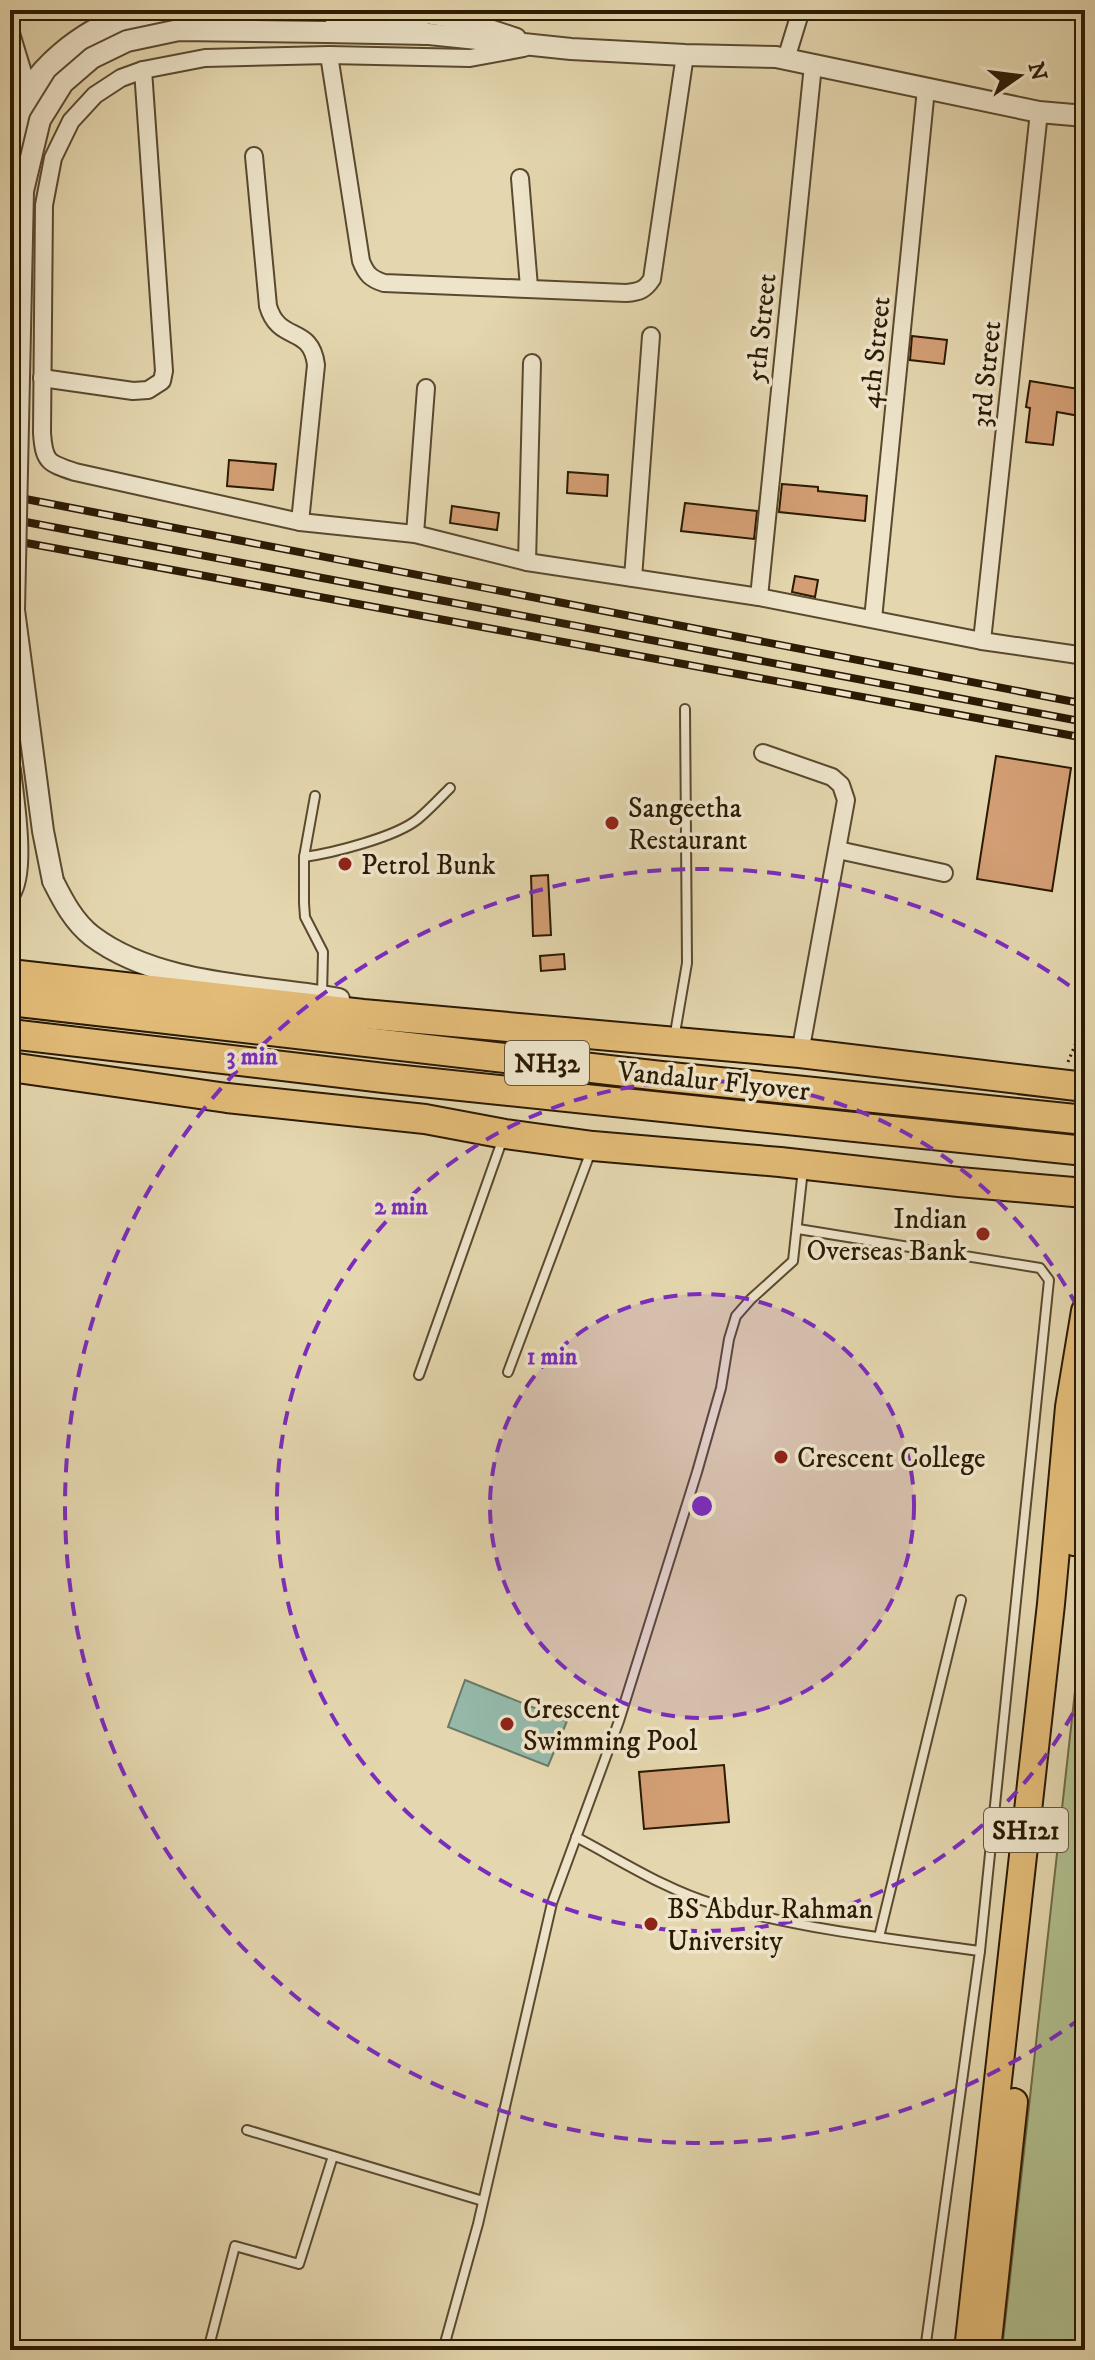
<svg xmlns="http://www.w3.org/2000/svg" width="1095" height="2360" font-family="'IM FELL DW Pica',serif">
<rect width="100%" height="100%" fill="#e4d6ae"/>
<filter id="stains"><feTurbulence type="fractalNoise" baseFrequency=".0025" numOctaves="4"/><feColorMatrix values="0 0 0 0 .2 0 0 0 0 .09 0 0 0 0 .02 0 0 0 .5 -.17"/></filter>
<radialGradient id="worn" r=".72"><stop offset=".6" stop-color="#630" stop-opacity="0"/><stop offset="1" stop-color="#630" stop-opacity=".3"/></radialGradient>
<!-- green -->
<path fill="#b0be8e" stroke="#6e6c48" stroke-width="2" d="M1085,1601V2350H1002Z"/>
<!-- water -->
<path fill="#95b9aa" stroke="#6b7967" stroke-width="2" d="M465,1680L567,1721L548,1766L448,1727Z"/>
<!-- building -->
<g fill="#d39e74" stroke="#2c1a03" stroke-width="2">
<path d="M912,336L947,340L944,364L910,360Z"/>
<path d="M1030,381L1085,390V417L1057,412L1053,445L1026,442L1030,408L1026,407Z"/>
<path d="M229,460L276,464L273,490L227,486Z"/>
<path d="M568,472L608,475L607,496L567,493Z"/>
<path d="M782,484L818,487V491L867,496L865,521L779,512Z"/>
<path d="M685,503L757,511L754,539L681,531Z"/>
<path d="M452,506L499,513L497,530L450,523Z"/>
<path d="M795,576L818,580L815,597L792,592Z"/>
<path d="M996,756L1071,768L1052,891L977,879Z"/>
<path d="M548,875L551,935L533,936L531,876Z"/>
<path d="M564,954L565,969L541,971L540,956Z"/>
<path d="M724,1765L729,1822L644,1829L639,1772Z"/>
</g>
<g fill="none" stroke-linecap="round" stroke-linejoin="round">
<!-- service casing -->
<g stroke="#5a492e" stroke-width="12">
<g id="service">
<path d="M315,796L304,857V903L305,917L323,952L322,995"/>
<path d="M304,857C333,853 396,837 418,819C430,809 440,798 450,788"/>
<path d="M674,1039L687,963L685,709"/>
<path d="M798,1229L1040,1268L1049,1280L980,1951L925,2350"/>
<path d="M508,1372L591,1151"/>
<path d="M419,1375L503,1138"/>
<path d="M576,1837C620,1860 666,1890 714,1904C801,1929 891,1939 980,1951"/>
<path d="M879,1937L961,1600"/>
<path d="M247,2130L483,2201"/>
<path d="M208,2350L235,2246L299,2264L333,2156"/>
<path d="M443,2350L478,2224L552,1903L619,1721L697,1472L721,1388L729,1339L736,1316L751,1299L793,1261L803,1169"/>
</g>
</g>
<!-- minor casing -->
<g stroke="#5a492e" stroke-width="20">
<g id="minor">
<path d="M400,11L472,22L517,37"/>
<path d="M10,30L27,86"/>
<path d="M524,48L470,58L329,55L205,58L143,70L121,78L95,95L71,121L53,158L44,205L42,433C44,462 48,463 75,472L300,522L415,534L527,562L759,597L982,641L1085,656"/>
<path d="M329,55L361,261C366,274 371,279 384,283L626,293C639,292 645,290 652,279L685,55"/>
<path d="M786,59L801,10"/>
<path d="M10,122C29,67 80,29 133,10"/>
<path d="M254,156L268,306C279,344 311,324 316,365L300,522"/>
<path d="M520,178L529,287"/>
<path d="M42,378L133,391L148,390L162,381L164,371L143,70"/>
<path d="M415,534L426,388"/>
<path d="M527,562L532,363"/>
<path d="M633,578L651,336"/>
<path d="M759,597L813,65"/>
<path d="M873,619L926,89"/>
<path d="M982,641L1039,112"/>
<path d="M763,753L832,777L841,785L846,800L800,1053"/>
<path d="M838,850L944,873"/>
</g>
</g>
<!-- tertiary casing -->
<g stroke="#5a492e" stroke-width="24">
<g id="tertiary">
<path d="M326,32L429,34L571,49L685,55L776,57L1039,112L1085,116"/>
<path d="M10,181C15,151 24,108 42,84C57,64 91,38 115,30C198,1 323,14 411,20L424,34"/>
<path d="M10,770C13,798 25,870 10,893"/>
<path d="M53,881C63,901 74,922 92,936C158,986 260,985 339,999"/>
</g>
</g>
<!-- primary casing -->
<g stroke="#2c1a03" stroke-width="30">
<g id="primary">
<path d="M1074,1542L1085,1446"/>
<path d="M968,2350L1051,1604L1069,1407L1085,1311"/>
<path d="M987,2350L1014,2102"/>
</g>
</g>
<!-- trunk casing -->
<g stroke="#2c1a03" stroke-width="32">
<g id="trunk">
<path d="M10,974L363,1014L800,1053L1085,1087"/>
<path d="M10,1001L661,1076L1085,1120"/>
<path d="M10,1034L384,1078L1085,1151"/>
<path d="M10,1067L227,1098L425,1119L505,1134L593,1146L780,1162L959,1182L1085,1193"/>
</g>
</g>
<!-- path -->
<path stroke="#2c1a03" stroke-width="3" stroke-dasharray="2 4" stroke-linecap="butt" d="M1068,1062L1085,1021"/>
<!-- service -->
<use href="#service" stroke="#ede4ca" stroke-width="8"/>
<!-- minor -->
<use href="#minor" stroke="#ede4ca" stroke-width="16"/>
<!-- tertiary -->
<use href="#tertiary" stroke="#ede4ca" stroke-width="20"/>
<!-- primary -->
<use href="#primary" stroke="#e2bb77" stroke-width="26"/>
<!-- trunk -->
<use href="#trunk" stroke="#e2bb77" stroke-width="28"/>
<!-- rail casing -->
<g stroke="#2c1a03" stroke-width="8">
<g id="rail">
<path d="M10,496L1085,704"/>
<path d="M10,519L1085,722"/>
<path d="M10,540L1085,738"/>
</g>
</g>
<!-- rail -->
<use href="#rail" stroke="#ede4ca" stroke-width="5" stroke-dasharray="15" stroke-linecap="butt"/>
<!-- tertiary-bridge casing -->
<g stroke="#5a492e" stroke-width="24" stroke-linecap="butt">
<path id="tertiary-bridge" d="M53,881L43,831L14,610L23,191L40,120L63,83L92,58L127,41L179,30L326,32"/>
</g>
<!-- tertiary-bridge -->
<use href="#tertiary-bridge" stroke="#ede4ca" stroke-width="20"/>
</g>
<!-- distance rings -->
<circle cx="702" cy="1506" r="212" fill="#7b2cbf" fill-opacity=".12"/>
<g fill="none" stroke="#7b2cbf" stroke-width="4" stroke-dasharray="14 10">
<circle cx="702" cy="1506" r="212"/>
<path d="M1084 1692A425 425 0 1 1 1084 1320"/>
<path d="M1081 2018A637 637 0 1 1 1081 994"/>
</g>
<!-- markers -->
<g fill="#8f2418" stroke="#ede4ca" stroke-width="3">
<circle cx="612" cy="823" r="8"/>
<circle cx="345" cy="864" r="8"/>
<circle cx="983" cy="1234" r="8"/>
<circle cx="781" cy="1457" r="8"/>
<circle cx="507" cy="1724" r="8"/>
<circle cx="651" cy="1924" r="8"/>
</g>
<g text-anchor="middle" stroke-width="7" stroke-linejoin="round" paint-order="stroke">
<!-- shield labels -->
<g fill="#ede4ca" stroke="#66573f" stroke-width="2">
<rect x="505" y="1041" width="84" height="44" rx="6"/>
<rect x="984" y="1808" width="84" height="44" rx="6"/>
</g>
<g font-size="26" font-weight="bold" fill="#2c1a03">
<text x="547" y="1072">NH32</text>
<text x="1026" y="1839">SH121</text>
</g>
<!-- street labels -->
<g font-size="28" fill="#2c1a03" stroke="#ede4ca">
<text transform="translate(760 328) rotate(-84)" y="10">5th Street</text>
<text transform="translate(874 352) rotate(-84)" y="10">4th Street</text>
<text transform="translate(985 374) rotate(-84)" y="10">3rd Street</text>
<text transform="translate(714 1080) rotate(6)" y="10">Vandalur Flyover</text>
</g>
<!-- poi labels -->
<g font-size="28" fill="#2c1a03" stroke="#ede4ca" text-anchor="start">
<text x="628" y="817">Sangeetha<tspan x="628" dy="32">Restaurant</tspan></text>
<text x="361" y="874">Petrol Bunk</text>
<text x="967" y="1228" text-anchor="end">Indian<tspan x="967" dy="32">Overseas Bank</tspan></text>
<text x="797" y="1467">Crescent College</text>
<text x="523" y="1718">Crescent<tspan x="523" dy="32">Swimming Pool</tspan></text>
<text x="667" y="1918">BS Abdur Rahman<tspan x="667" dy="32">University</tspan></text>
</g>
</g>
<circle cx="702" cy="1506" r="12" fill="#7b2cbf" stroke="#ede4ca" stroke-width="4"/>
<g font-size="24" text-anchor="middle" font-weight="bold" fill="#7b2cbf" stroke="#ede4ca" stroke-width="7" stroke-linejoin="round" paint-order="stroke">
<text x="252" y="1064">3 min</text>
<text x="401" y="1214">2 min</text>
<text x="552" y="1364">1 min</text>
</g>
<!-- margin -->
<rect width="1095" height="2360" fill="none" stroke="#e4d6ae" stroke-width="40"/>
<rect x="12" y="12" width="1071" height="2336" fill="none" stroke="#2c1a03" stroke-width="4"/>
<rect x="20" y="20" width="1055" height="2320" fill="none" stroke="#2c1a03" stroke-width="2"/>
<!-- north arrow -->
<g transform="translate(1019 76) rotate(76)" stroke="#ede4ca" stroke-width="6" paint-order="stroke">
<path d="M0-6L14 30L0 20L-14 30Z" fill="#2c1a03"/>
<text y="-12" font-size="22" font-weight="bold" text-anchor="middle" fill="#2c1a03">N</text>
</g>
<rect width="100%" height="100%" filter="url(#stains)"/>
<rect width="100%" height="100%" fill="url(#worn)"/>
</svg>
